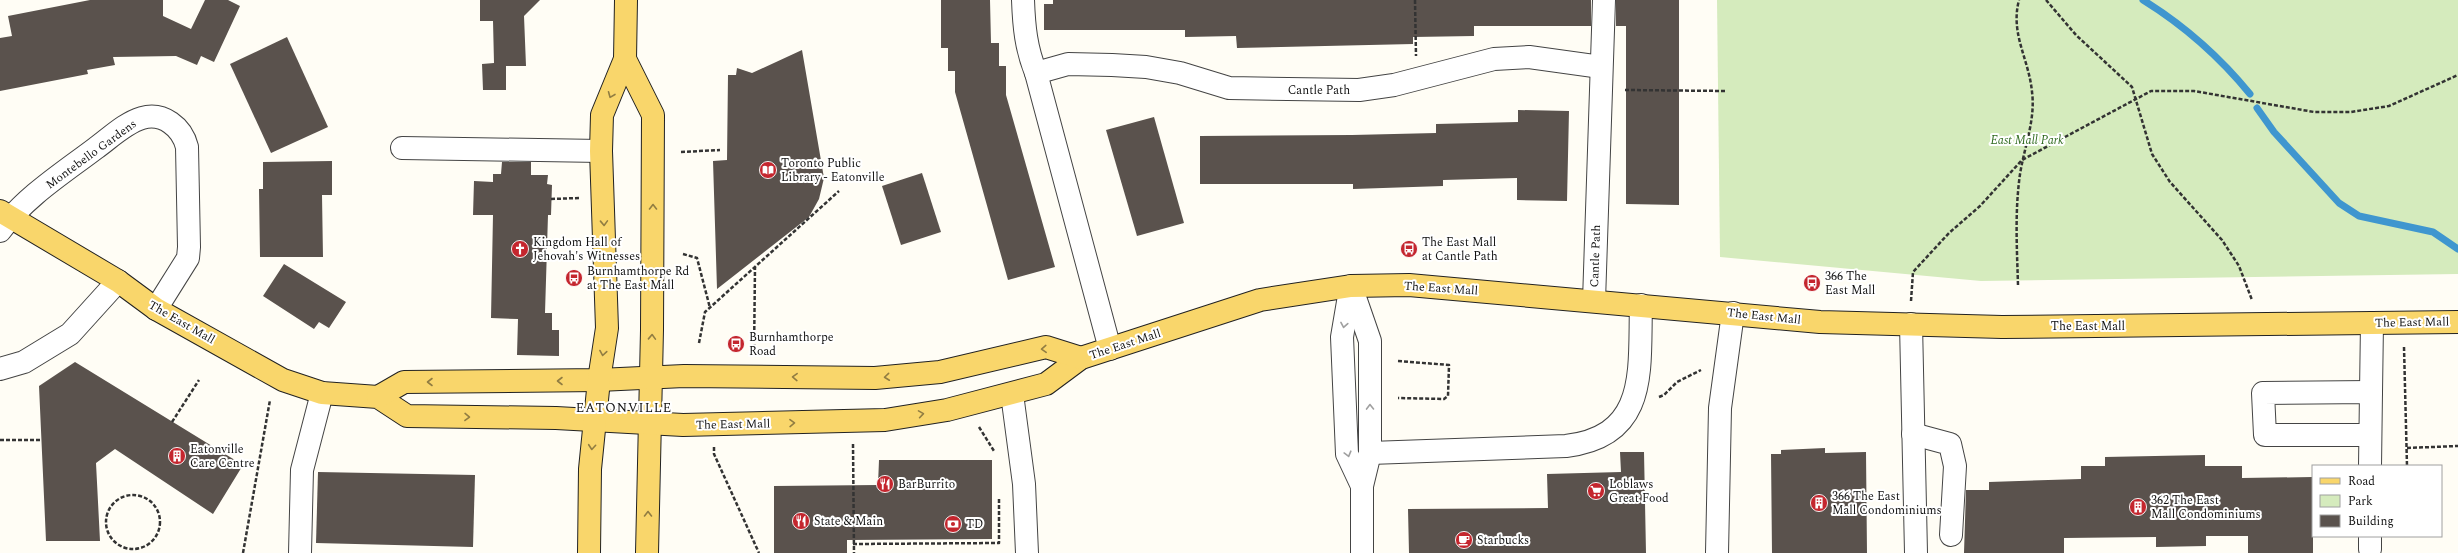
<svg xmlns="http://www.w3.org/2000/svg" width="2458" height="553" font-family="Spectral,serif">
<rect width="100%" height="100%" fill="#fffdf5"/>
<!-- green -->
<path fill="#d5ebbd" d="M1717,0H2458V274L1981,281L1720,257Z"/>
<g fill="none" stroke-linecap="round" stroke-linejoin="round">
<!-- stream -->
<g stroke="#3f96cf" stroke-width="7">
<path d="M2143,0C2185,26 2219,56 2250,94"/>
<path d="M2257,108L2274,132L2339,203L2359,216L2433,232L2458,249"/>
</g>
</g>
<!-- building -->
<g fill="#5a524d">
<path d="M90,0H163V16L191,29L205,0H228L240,6L214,62L201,56L197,65L176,56L113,57L115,65L87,70L88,74L0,91V38L12,36L8,16Z"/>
<path d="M480,0H540L524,16L526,66H506V90H483L482,64L494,63L493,21H480Z"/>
<path d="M941,0H990L991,43H999V66H1006V95L1055,267L1008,280L955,92V71H948V48H941Z"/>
<path d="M1053,0H1591V26H1474V36L1413,37V44L1237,48L1236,36L1185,37V30H1044V4H1053Z"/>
<path d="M1616,0H1679V205L1626,204V26H1616Z"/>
<path d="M287,37L328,127L271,153L230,64Z"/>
<path d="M802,50L824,178L819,199L809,217L717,289L713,161L727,160L728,75H736L737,68L752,73Z"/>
<path d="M1518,110L1569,111L1567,201L1517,200V178L1443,180V186L1353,189V184H1200V136L1352,135L1436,133V124L1518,122Z"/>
<path d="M1154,117L1184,223L1137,236L1106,130Z"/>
<path d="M332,161V195H322L323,257H260L259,189H263V162Z"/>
<path d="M502,162H531V175H548L547,184L552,185L551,215H548L545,313H552V330H559V356L517,355L518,319L491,318L493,215H473L474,181L493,182V174H501Z"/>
<path d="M922,173L941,232L901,245L882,186Z"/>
<path d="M284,264L346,302L329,328L319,322L314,329L263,296Z"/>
<path d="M75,362L243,465L213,514L115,449L96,463L100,541H46L39,386Z"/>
<path d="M1825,448V453L1866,452L1867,553H1772L1771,454H1781V450Z"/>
<path d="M1620,452H1644L1646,553H1409L1408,509L1548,508L1547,474L1621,472Z"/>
<path d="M2205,455V466H2242V478L2313,477V553H2248V536H2206V546L2156,547V537L2064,538V553H1964L1966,490H1989V482L2081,479V466H2105V457Z"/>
<path d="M879,460H992V539L847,540V553H774V486L878,485Z"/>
<path d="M318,472L475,475L473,547L316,543Z"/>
</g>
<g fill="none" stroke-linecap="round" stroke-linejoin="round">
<!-- minor casing -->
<g stroke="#444" stroke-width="24">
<g id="minor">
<path d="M1023,0C1024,27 1026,48 1036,73L1110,349"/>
<path d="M1036,73L1068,64L1112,65L1146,67L1180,73L1229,88L1359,90L1394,85L1494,59L1529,57L1601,67"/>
<path d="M402,148L601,151"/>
<path d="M0,231C25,197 63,173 96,148C110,138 125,123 142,118C163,112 182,127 187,147L189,247L188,258L156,309"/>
<path d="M1351,286L1370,341V453L1362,486V553"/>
<path d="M1350,290L1342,337L1347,454L1362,486"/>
<path d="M1594,301L1604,0"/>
<path d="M1911,324L1916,553"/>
<path d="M0,369L24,362L70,334L118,281"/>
<path d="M2371,392L2372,323"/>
<path d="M1012,394L1024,484L1027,553"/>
<path d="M1913,434L1950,444L1955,466L1951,535"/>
<path d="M2370,435H2265L2263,393L2371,392L2370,466"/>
<path d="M1370,453L1566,446C1649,436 1639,370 1641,305"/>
<path d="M2370,536V549"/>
<path d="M300,553L302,470L322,393"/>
<path d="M1717,553L1720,408L1733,313"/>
</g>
</g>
<!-- major casing -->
<g stroke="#222" stroke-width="24">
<g id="major">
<path d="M625,59L653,115L652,330L647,553"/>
<path d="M0,211L118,281L156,309L283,380L322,393L378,397L407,416L556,418L683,425L885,420L947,410L1046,384L1081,358L1260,300L1351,286L1409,285L1820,322L2002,327L2458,322"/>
<path d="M378,397L404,382L599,380L684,376L875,378L940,372L1046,347L1081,358"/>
<path d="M589,553L590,469L599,380L607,328L601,151L602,115L625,59L626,0"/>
</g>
</g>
<!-- path -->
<g stroke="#333" stroke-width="2.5" stroke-dasharray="4 2" stroke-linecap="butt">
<path d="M1415,0L1416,56"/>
<path d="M2046,0L2076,35L2132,87L2152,154L2170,182L2222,240L2239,266L2252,300"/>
<path d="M1625,90L1727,91"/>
<path d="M681,152L720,150"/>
<path d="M551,199L579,198"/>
<path d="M683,254L697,258L710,308"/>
<path d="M2018,285C2017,251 2015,216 2019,182C2022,152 2036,122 2032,92C2029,59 2010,34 2019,0"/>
<path d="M1911,301L1913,272L1949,233L1980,206L2022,160L2151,91H2194L2314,112H2351L2389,106L2458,75"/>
<path d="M699,343L705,312L839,191"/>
<path d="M2404,347L2407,466"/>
<path d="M754,354L755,267"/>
<path d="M1398,361L1449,365L1448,396L1444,399L1398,398"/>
<path d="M1659,397L1664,395L1677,382L1701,370"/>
<path d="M172,422L199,380"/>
<path d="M979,427L994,451"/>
<path d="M0,440H42"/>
<path d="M853,444L854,553"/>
<path d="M714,447V454L759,553"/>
<path d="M2407,448L2458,446"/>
<circle cx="133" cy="522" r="27"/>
<path d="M853,544L999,543V499"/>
<path d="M243,553L270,400"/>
</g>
<!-- minor -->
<use href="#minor" stroke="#fff" stroke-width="22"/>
<!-- major -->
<use href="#major" stroke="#f9d66b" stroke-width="22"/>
</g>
<!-- one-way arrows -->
<defs><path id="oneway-chevron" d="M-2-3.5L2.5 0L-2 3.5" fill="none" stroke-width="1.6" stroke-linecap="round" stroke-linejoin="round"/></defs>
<g stroke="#917d42">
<use href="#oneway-chevron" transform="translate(611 95) rotate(112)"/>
<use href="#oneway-chevron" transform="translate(653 207) rotate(-90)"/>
<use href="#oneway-chevron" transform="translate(604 223) rotate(88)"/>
<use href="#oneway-chevron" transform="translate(652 337) rotate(-88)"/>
<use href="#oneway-chevron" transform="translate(1044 349) rotate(177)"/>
<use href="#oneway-chevron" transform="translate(603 353) rotate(99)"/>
<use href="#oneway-chevron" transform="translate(795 377) rotate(-178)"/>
<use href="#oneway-chevron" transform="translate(887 377) rotate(174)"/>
<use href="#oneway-chevron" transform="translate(560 381) rotate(180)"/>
<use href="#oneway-chevron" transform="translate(430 382) rotate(180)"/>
<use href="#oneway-chevron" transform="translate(921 414) rotate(-9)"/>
<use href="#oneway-chevron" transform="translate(467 417) rotate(1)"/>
<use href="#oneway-chevron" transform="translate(792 423) rotate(-1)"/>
<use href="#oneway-chevron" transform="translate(592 447) rotate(95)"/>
<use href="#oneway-chevron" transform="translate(648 514) rotate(-90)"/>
</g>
<g stroke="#a0a0a0">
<use href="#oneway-chevron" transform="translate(1344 325) rotate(100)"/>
<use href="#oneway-chevron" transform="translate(1370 407) rotate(-91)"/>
<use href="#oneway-chevron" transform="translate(1348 454) rotate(75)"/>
</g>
<!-- icons -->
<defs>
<g id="library-disc" transform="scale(0.9)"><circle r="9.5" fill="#c4262e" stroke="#fff"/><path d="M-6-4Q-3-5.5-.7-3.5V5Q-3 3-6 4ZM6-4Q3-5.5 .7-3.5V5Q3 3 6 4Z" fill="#fff"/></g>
<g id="church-disc" transform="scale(0.9)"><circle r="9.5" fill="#c4262e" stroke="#fff"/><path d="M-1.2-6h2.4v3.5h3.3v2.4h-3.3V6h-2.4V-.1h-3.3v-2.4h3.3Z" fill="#fff"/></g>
<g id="bus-disc" transform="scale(0.9)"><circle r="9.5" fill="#c4262e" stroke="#fff"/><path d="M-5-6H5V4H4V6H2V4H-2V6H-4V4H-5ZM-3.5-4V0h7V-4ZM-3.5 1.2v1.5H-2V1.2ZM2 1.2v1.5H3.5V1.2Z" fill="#fff"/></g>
<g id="building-disc" transform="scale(0.9)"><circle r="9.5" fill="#c4262e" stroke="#fff"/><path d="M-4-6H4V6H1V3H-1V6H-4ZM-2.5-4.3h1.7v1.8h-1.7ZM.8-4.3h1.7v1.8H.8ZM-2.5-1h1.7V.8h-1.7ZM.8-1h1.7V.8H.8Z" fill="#fff"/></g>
<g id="restaurant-disc" transform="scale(0.9)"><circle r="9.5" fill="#c4262e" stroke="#fff"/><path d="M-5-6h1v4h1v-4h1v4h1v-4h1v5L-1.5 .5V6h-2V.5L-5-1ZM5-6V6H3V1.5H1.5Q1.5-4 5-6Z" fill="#fff"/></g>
<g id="supermarket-disc" transform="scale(0.9)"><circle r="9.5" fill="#c4262e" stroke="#fff"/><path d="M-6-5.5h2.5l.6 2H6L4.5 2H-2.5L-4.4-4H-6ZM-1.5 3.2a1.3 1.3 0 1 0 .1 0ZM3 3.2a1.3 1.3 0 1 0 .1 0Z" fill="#fff"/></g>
<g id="bank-disc" transform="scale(0.9)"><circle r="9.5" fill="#c4262e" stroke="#fff"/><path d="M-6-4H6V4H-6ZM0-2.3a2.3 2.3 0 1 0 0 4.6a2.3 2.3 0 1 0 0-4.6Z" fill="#fff"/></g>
<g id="cafe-disc" transform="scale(0.9)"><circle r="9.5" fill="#c4262e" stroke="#fff"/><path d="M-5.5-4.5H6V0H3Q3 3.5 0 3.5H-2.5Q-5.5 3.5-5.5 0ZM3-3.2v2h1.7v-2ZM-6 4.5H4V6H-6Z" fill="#fff"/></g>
</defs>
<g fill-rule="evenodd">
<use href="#library-disc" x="768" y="170"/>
<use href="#church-disc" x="520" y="249"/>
<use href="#bus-disc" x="1409" y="249"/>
<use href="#bus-disc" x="574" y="278"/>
<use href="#bus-disc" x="1812" y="283"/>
<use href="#bus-disc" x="736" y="344"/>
<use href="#building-disc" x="177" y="456"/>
<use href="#restaurant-disc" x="885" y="484"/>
<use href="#supermarket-disc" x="1596" y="491"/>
<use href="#building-disc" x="1819" y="503"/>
<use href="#building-disc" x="2138" y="507"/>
<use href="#restaurant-disc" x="801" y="521"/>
<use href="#bank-disc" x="953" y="524"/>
<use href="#cafe-disc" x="1464" y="540"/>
</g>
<g text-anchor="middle" stroke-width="4" stroke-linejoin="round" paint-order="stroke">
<!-- street labels -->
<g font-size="12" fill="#111" stroke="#fff">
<text x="1319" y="94">Cantle Path</text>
<text transform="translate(91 154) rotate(-36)" y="4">Montebello Gardens</text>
<text transform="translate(1595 256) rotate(-88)" y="4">Cantle Path</text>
<text transform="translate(1441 288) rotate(4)" y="4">The East Mall</text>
<text transform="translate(1764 316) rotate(6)" y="4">The East Mall</text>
<text transform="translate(182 322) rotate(30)" y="4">The East Mall</text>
<text transform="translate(2412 322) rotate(-1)" y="4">The East Mall</text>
<text x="2088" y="330">The East Mall</text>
<text transform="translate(1125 344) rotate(-18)" y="4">The East Mall</text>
<text transform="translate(733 424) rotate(-1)" y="4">The East Mall</text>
</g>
<!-- park labels -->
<g font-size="12" font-style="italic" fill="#2f6b1f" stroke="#fff">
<text x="2027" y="144">East Mall Park</text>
</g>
<!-- poi labels -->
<g font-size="12" fill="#111" stroke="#fff" text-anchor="start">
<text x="781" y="167">Toronto Public<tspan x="781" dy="14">Library - Eatonville</tspan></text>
<text x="533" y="246">Kingdom Hall of<tspan x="533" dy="14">Jehovah's Witnesses</tspan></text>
<text x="1422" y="246">The East Mall<tspan x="1422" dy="14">at Cantle Path</tspan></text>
<text x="587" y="275">Burnhamthorpe Rd<tspan x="587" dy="14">at The East Mall</tspan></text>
<text x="1825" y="280">366 The<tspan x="1825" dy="14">East Mall</tspan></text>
<text x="749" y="341">Burnhamthorpe<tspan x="749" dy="14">Road</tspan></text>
<text x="190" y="453">Eatonville<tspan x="190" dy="14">Care Centre</tspan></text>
<text x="898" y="488">BarBurrito</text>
<text x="1609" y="488">Loblaws<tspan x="1609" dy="14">Great Food</tspan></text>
<text x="1832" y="500">366 The East<tspan x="1832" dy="14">Mall Condominiums</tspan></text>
<text x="2151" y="504">362 The East<tspan x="2151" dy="14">Mall Condominiums</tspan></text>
<text x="814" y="525">State &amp; Main</text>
<text x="966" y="528">TD</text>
<text x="1477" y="544">Starbucks</text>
</g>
<!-- neighbourhood labels -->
<g font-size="13" letter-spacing="1" fill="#111" stroke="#fff">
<text x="624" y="412">EATONVILLE</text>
</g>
</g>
<!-- legend -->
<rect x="2312" y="465" width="130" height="72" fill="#ffffff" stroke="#a0a0a0"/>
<rect x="2320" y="478" width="20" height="6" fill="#f9d66b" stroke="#a0a0a0"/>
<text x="2348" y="485" font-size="12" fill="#111111">Road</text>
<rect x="2320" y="495" width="20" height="12" fill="#d5ebbd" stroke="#a0a0a0"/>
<text x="2348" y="505" font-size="12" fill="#111111">Park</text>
<rect x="2320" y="515" width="20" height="12" fill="#5a524d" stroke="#a0a0a0"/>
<text x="2348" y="525" font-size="12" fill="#111111">Building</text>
</svg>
